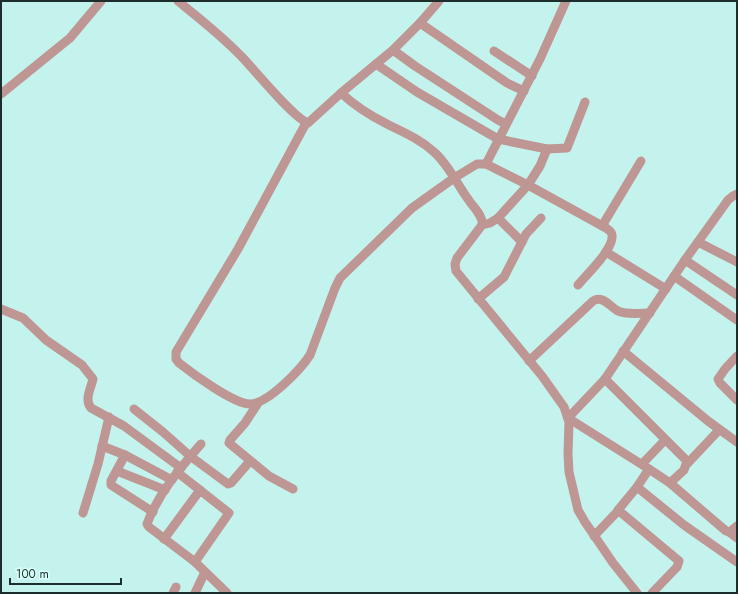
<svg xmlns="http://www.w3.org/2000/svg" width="738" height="594" font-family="Jost,sans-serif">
<rect width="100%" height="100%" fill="#c4f3ee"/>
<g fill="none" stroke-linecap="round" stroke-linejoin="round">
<!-- street -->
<g stroke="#be9693" stroke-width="9">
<path d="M178,1C199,18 222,36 241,56C255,70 293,118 308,123L341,93L393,50L420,23L439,1"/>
<path d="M420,23L507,83L524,91"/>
<path d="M393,50L415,66L498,120L506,124"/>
<path d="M494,51L532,76"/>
<path d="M376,64L417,92L498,139L547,149L567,148L585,102"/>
<path d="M341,93C354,105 371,116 387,124C403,132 420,139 434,152C448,164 457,184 468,199C472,206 484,216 482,225L457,258L455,264L456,271L542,376L564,407L569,422L568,454L569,472L578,510L585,522L613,563L637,593"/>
<path d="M1,94L70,38L101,1"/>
<path d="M306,123L238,249L176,352V359L179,363C193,374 234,404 250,404C268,404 301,369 310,355L335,288L340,278L412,208L454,178L477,164H486L528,185L606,228C609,230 612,232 612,235C614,249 587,274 578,285"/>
<path d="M486,164L540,59L566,1"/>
<path d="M737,194L733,196L728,200L685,260L605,379L568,418L649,469L670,483L726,531L730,532L737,526"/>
<path d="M498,218L522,242"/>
<path d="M482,225L490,223L498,218L528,185L540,166L547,149"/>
<path d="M602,226L641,161"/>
<path d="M698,242L737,262"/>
<path d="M606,252L666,289"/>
<path d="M685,260L737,295"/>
<path d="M674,276L737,320"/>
<path d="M478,299L504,277L526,234L541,218"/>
<path d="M1,309L23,318L46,340L82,365L93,379C91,388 84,400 91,408L124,426L181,468"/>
<path d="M623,351L708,421L737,442"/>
<path d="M737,356L725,369L718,379L720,383L737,400"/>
<path d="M529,361L593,301C603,295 609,306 618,311C626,315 640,313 650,313"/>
<path d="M605,379L687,461L684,470L670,483"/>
<path d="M258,403L245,423L230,440L229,443L269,476L293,489"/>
<path d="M134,409L163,432L190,456L228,484L231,483L250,461"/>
<path d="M201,444C180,468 158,494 147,524L149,527L195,562L227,593"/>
<path d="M102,446L125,455L172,480"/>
<path d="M125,455L111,481V485L153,512"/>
<path d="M642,464L665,440"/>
<path d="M687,464L719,430"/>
<path d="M649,469L637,487L618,510L679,561L677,567L652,593"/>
<path d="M117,471L165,490"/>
<path d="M177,472L229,513L195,562"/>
<path d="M637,487L684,525L737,562"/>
<path d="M83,513L98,464L109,417"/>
<path d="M729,532L737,538"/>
<path d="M594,536L618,511"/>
<path d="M164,539L200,490"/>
<path d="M173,593L176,587"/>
<path d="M195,593L205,572"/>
</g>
</g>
<!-- border -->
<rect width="738" height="594" fill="none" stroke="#1c2e2c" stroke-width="4"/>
<!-- scale -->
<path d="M10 578v6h111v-6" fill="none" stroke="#1c2e2c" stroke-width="2"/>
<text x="16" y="578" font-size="12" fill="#1c2e2c" stroke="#d9fffa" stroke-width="3" paint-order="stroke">100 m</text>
</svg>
